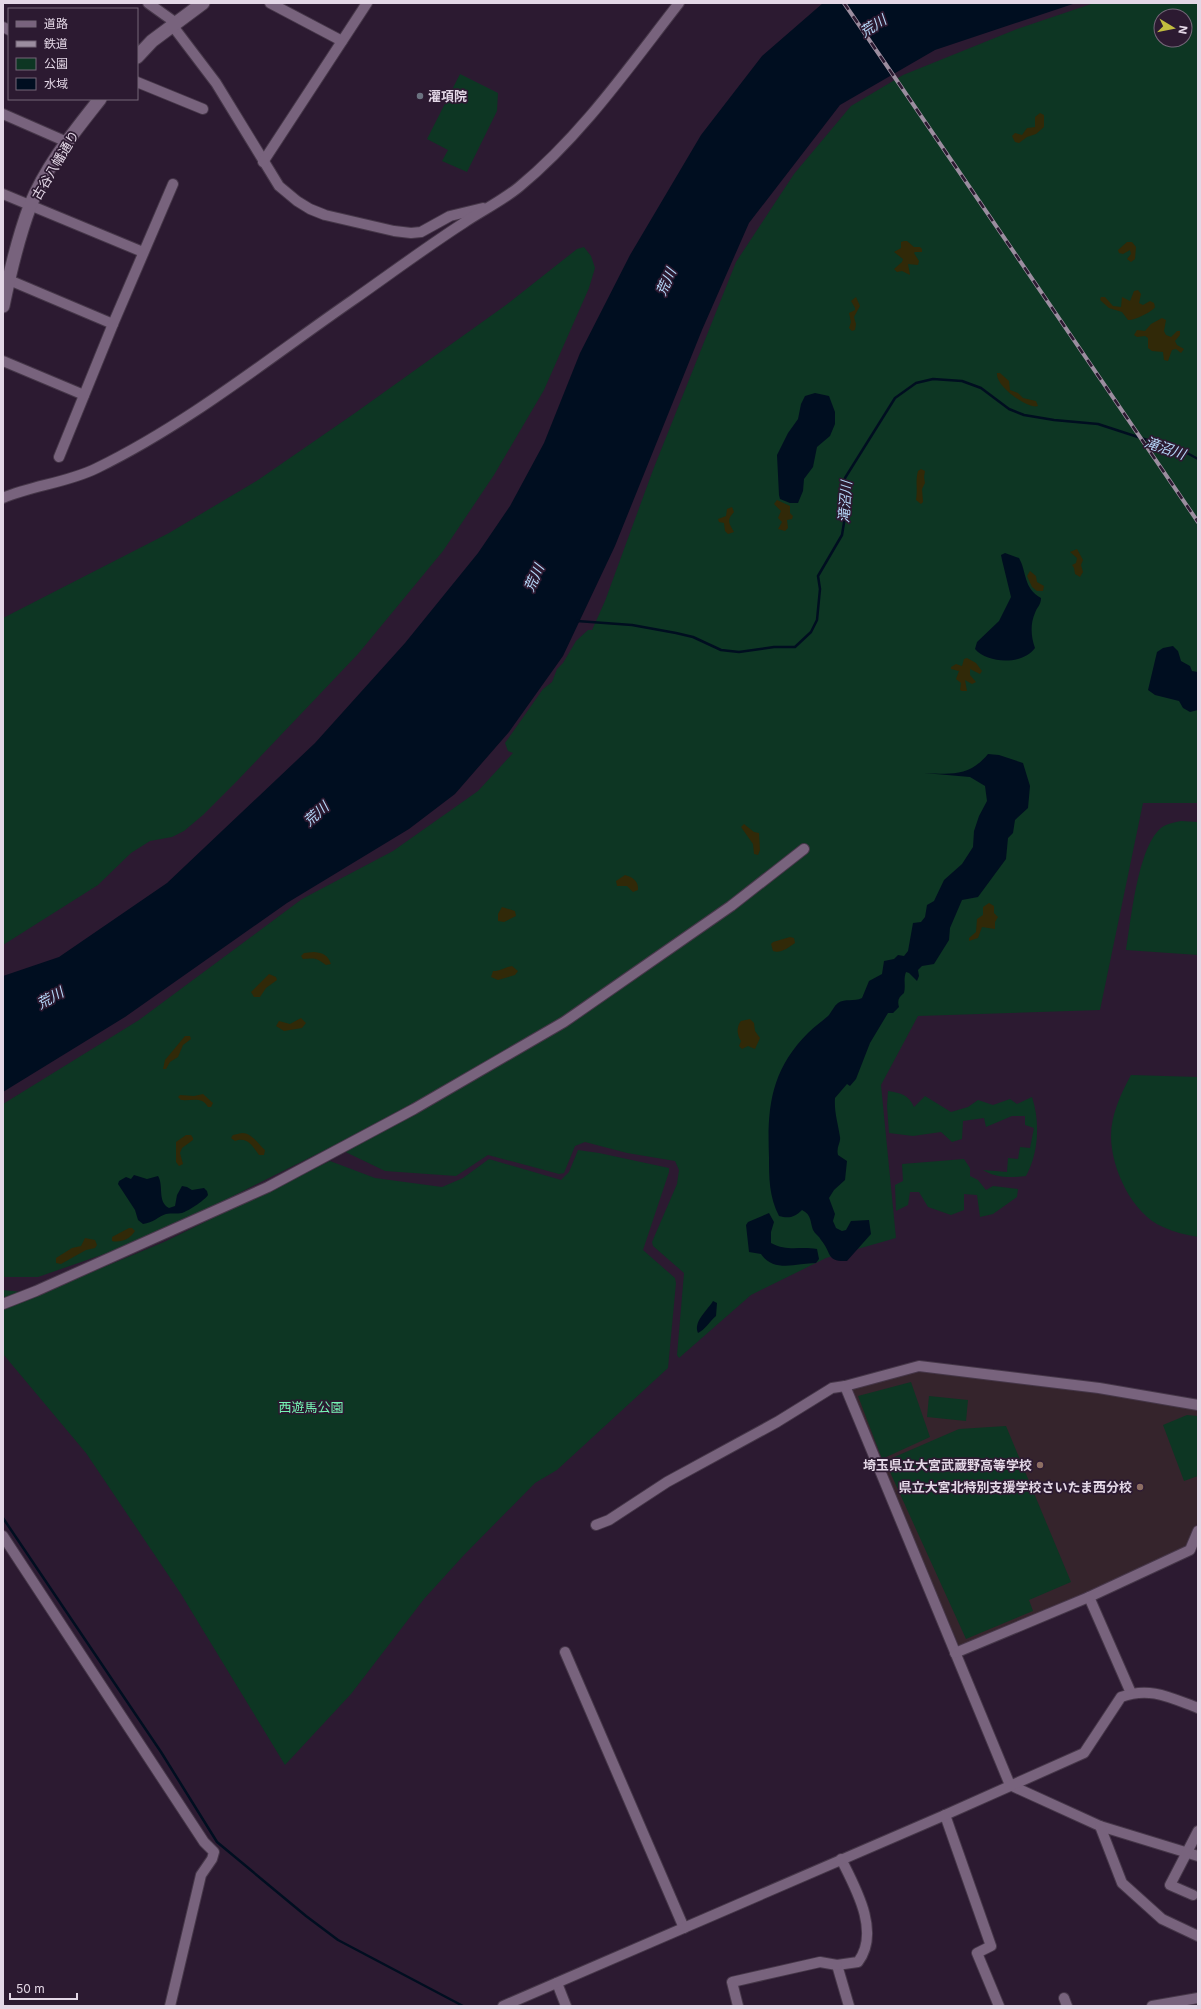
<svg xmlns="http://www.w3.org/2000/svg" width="1201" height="2009" font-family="Inter,'Noto Sans JP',sans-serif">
<rect width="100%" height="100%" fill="#2c1a31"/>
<!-- education -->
<path fill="#35242c" d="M925,1371L1066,1387L1198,1410V1521L1188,1549L962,1647L959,1646L850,1392L859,1384Z"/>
<!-- green -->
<g fill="#0d3623" fill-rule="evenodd">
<path d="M1094,3H1198V803H1143L1100,1010L918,1016L881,1085L896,1238L826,1258L751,1295L679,1358L677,1355L684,1273L653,1246L652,1242L677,1184L679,1170L675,1161L627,1153L585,1142L575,1146L564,1173L559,1174L488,1155L456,1176L385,1171L333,1146L189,1218L116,1250L38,1277H3V1104L139,1020L302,899L393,851L478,791L513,753L508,751L505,743L543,689L552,682L557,669L563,663L576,641L588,630H592L605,601L653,470L736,262L794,174L851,106L903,75L1017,29ZM1161,16H1185V40H1161Z"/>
<path d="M460,74L498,93L497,111L467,172L442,161L448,150L427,139Z"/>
<path d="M584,247L591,256L595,268L589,288L544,390L494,475L443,551L358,654L238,780L203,815L184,831L172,837L150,841L131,853L98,885L3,945V618L169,533L258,480L355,413L506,305L577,249Z"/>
<path d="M1181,821L1198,822V955L1126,950C1131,923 1138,837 1166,825C1170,823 1176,822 1181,821Z"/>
<path d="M1131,1075L1198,1077V1237C1186,1235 1174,1232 1163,1227C1132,1214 1111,1168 1111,1136C1111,1115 1121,1093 1131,1075Z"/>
<path d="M888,1091C901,1093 909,1095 914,1107L925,1096L951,1112L968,1107L978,1100L993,1105L1010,1099L1017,1104L1032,1097C1040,1121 1039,1153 1026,1176C1012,1178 995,1178 983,1170L1007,1172L1008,1158L1018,1159L1020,1147L1030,1148L1034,1128L1025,1125V1116H1012L986,1127L984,1118L963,1121L962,1139L952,1142L941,1132L913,1136L889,1133L887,1106Z"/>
<path d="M578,1150L599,1153L669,1168V1172L643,1250L675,1278L676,1283L668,1368L557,1470L535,1483L464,1555L424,1599L351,1694L285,1765L181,1594L86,1453L3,1354V1290L39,1294L164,1242L330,1161L375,1178L442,1187L463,1178L489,1159L561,1180L569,1172Z"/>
<path d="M964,1159L970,1168V1176L978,1180L986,1190L993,1186L1018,1189L1017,1197L993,1214L980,1217L977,1195L964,1194V1210L951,1215L928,1207L919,1192H910L908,1205L896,1211L895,1185L903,1181L902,1164Z"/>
<path d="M911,1382L930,1437L882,1459L858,1396Z"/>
<path d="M929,1396L968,1400L966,1421L927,1417Z"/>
<path d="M1187,1415L1198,1416V1476L1184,1481L1163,1425Z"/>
<path d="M1006,1426L1071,1582L1029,1600L1033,1611L966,1639L885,1461L959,1429Z"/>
</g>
<!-- sand -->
<g fill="#312908">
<path d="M1040,113L1044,115V127L1036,134L1027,137L1019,143L1015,142L1012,136L1015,133L1022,135L1027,128L1035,127V117Z"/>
<path d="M904,241H907L914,247H920L922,249V252H915L914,253L919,261L918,265L908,264L910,275L902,271L897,272L894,269L902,262L903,259L894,252L901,248V242Z"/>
<path d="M1127,242H1132L1136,247L1135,259L1131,262L1127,259L1131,254L1130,250L1123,254L1119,253L1118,250Z"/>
<path d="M1138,290L1141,294L1139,303L1143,305L1150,301L1154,303L1155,307C1152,312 1133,321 1128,320L1122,312L1109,308L1100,300L1101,297H1105L1113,306L1121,307L1122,297L1130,301L1134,291Z"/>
<path d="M856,297L860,306L854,317L856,324L855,330L852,331L849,328L851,322L849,313L855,310V308L851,301Z"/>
<path d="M1162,318L1166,320L1164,331L1166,335L1171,337L1177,331H1180V335L1175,341L1177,345L1184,349L1181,353L1176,349L1172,350L1168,361L1164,360L1163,352L1152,351L1148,348V338L1145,336L1137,337L1134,335L1137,330L1145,331L1151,324Z"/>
<path d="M997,373H1000L1009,381L1010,390L1018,393L1023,398L1036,401L1038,406C1029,410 995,386 997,373Z"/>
<path d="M921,469L925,471L924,477L925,483L922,489L923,502L921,504L916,500C918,489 915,481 918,471Z"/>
<path d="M777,500L790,506V513L793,516L792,519L787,520L788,528L785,531L778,529L782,522L778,518L781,511L774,504Z"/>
<path d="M732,507L734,512C726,521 729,523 734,532L728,534L725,531L724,523L719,522L718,519L726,516L727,509Z"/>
<path d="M1077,549L1083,560L1081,565L1083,572L1080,577L1075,574L1074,568L1072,565L1076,563L1077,558L1070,552Z"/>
<path d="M1030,571L1036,576L1037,582L1044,586L1043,591H1037L1032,587L1027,576Z"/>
<path d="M967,658L976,663L982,671L980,674L970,669V675L976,682L972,684L965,680L967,691H962L960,690L961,683L956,679L959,671L951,669V667L956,664L962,666L964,659Z"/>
<path d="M744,824L754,832L759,833L760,850L758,855L754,854L753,844L741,827Z"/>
<path d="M625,875C633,877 639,882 638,890L633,892L627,886H617L616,881Z"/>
<path d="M989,903L994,906V913L998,917L995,922V929L982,927L978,938L969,941V938L976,932L977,919L983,915V907Z"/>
<path d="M502,907L515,911L516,916L504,922L498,921V914Z"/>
<path d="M790,937L794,938L795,943C788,948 780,954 773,951L771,944L773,942Z"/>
<path d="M314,952C323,953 328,955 331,964L326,965C316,958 316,958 303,959L301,956L304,953Z"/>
<path d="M512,966L518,971L515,975L498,980L491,977L493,971C501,971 505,967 512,966Z"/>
<path d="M269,974L276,977L277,980L266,988L260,997H254L251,992Z"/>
<path d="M301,1018L306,1023L302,1028L284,1031L276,1026L279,1021L290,1024Z"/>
<path d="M750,1019L754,1023L755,1031L760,1038L755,1049L748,1046L742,1049L739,1046L741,1041C737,1035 736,1027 741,1021Z"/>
<path d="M185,1036H190L191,1039L183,1045L178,1057L170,1062L166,1069H163L165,1060Z"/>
<path d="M203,1094L213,1103L211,1107H208C202,1096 192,1101 181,1100L178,1097L180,1095L194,1096Z"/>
<path d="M242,1133C252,1133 258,1144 265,1150L264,1155H259C253,1147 248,1136 235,1141L231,1138L233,1135Z"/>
<path d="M186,1135H191L193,1138V1140L182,1148L180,1153L183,1164L179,1166L176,1162V1142Z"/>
<path d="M129,1228H132L135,1231C130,1239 121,1243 112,1241V1237Z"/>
<path d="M85,1238L95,1240L97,1245L95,1248L86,1250L61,1264L56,1263V1258L72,1248L81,1246Z"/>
</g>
<!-- water -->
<g fill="#000e20">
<path d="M823,3H1076L935,50L840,105L749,223L702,330L615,546L563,656L509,732L455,794L409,829L287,903L125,1017L3,1092V976L59,957L167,883L315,743L405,643L478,553L510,506L544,443L580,353L630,255L701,135L762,56Z"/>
<path d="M815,393L829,396L835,412V424L830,436L817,447L813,467L804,479L803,491L798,503H790L780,499L779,495L777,455L788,433L798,419L801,404L805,396Z"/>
<path d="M1005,553L1019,558C1027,572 1023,588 1041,598C1041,605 1037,607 1035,613C1030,624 1031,637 1035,648C1023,665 988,664 975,649L977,642L999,621L1011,597L1002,560L1001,555Z"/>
<path d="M1173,646L1178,651L1181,661L1190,666L1192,671L1198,672V710L1190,712L1183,708L1179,701L1155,695L1148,690L1157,652L1163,648Z"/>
<path d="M988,754L999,755L1023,763L1030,786L1028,808L1015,820L1013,833L1008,838L1006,859L978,897L962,900L950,928L949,940L934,964L922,966L918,970L919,976L917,981L909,973L906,972C903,980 906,985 904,993C899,997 897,1000 899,1007L893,1013H888L870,1043L856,1079L850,1086L847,1084L835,1098C834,1112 838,1123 840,1137C841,1143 836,1147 838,1155L847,1161L845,1180L834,1190L829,1198L835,1214L833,1221L836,1228L842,1231L846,1230L851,1221L869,1220L871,1234L847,1261C826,1262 832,1253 821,1240C819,1236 815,1234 813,1230C810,1222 812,1215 802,1210C795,1217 789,1219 779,1216C769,1197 769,1177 769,1157C767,1107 771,1070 808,1033C815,1026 823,1021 829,1015C832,1011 834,1006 838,1003C845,998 854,1002 862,998L869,981L882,974L884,961L894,959L898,955L904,956L908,951L913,923L921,922L925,917L927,905L934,901L944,880L962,864L973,847L974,831L979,816L987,801L985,786L970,777L924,773C951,774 969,777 988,754Z"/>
<path d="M134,1175L147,1179L158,1176C164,1185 157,1202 169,1208L175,1206L177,1195L182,1186L187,1187L192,1190L204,1188L207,1191L208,1195C204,1201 188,1211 182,1213C177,1214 171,1213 166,1214C159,1216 153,1223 143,1224L138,1220L135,1210L118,1184L119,1181L126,1177L131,1179Z"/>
<path d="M769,1213L774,1222L771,1232V1243C788,1252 799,1246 817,1249L819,1259L816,1263C797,1263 774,1273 761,1254L749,1252L746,1225L748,1222Z"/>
<path d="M713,1301L717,1303L716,1316C710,1321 705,1330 698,1333C693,1321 708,1310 713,1301Z"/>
</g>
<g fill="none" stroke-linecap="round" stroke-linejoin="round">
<!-- stream -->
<g stroke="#000e20" stroke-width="2.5">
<path d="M577,621L632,625L676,633L693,637L721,650L739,652L774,647H795L811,632L817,620L820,589L818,576L842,535L847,504L844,496L845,478L895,398L916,383L933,379L962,381L981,388L1009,409L1024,415L1054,420L1098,424L1187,453L1198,459"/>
<path d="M3,1518L161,1752L217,1842L306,1916L338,1940L463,2006"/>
</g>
<!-- minor casing -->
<g stroke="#463749" stroke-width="12">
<g id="minor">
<path d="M148,3L176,23"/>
<path d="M270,3L342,41"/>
<path d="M172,25L216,83L279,186L297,201L310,209L325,215L394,231L411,233L421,232L450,216L483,208"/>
<path d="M3,27L9,30"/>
<path d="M137,82L203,109"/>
<path d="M3,114L67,142"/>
<path d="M263,162L367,3"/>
<path d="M3,194L143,252"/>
<path d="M9,280L113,324"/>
<path d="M3,361L84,395"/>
<path d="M59,457L113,324L173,184"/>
<path d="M3,498C33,485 67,483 97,468C189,423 269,358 353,300C390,274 425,248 462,224C481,211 502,201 519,187C582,135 629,67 679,3"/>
<path d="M3,1304L36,1291L268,1187L414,1109L564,1022L731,906L804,849"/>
<path d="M845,1386L1010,1785L1100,1826L1198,1856"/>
<path d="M596,1525L609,1520L667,1482L777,1422L832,1388L845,1386L919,1366L1099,1388L1198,1405"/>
<path d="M3,1536L204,1842L214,1852L212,1859L201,1875L170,2006"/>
<path d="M1089,1597L1131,1693"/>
<path d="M565,1652L684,1928"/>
<path d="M955,1653L1089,1597L1190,1550L1198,1531"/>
<path d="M945,1815L991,1946L977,1953L999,2006"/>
<path d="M1100,1826L1122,1883L1162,1919L1198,1936"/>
<path d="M841,1859C855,1887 881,1932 858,1962L837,1965L849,2006"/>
<path d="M1193,1895L1170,1885L1198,1831"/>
<path d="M557,1983L566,2006"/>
<path d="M1064,1998L1067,2006"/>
<path d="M503,2006L945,1815L1084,1753L1121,1697C1150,1686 1171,1698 1198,1708"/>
<path d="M738,2006L732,1982L820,1962L837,1965"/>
<path d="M1152,2006L1198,1998"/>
</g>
</g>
<!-- tertiary casing -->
<g stroke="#463749" stroke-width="15">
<g id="tertiary">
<path d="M137,57L152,41L203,3"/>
<path d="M3,306C10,272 18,238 30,206C46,166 74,132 100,99"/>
</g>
</g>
<!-- minor -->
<use href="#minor" stroke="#78637d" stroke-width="10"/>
<!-- tertiary -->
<use href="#tertiary" stroke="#78637d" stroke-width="13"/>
<!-- rail casing -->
<g stroke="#9b8d9f" stroke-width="4">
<path id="rail" d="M844,3L1198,522"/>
</g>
<!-- rail -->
<use href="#rail" stroke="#2c1a31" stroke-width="2.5" stroke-dasharray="8" stroke-linecap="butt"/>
</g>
<!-- markers -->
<circle fill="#6b7280" stroke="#2c1a31" stroke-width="1.5" cx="420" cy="96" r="4"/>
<g fill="#8d6e63" stroke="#2c1a31" stroke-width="1.5">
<circle cx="1040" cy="1465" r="4"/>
<circle cx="1140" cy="1487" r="4"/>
</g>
<g text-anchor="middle" stroke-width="3.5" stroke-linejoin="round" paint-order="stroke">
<!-- poi labels -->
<g font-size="13" font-weight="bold" fill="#e3d7e6" stroke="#2c1a31" text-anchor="end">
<text x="428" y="101" text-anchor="start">灌項院</text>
<text x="1032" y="1470">埼玉県立大宮武蔵野高等学校</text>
<text x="1132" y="1492">県立大宮北特別支援学校さいたま西分校</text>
</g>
<!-- street labels -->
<g font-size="13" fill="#e3d7e6" stroke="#2c1a31">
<text transform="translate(55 165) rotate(-59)" y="5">古谷八幡通り</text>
</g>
<!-- park labels -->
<g font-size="13" fill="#76f5b4" stroke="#2c1a31">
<text x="311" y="1412">西遊馬公園</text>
</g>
<!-- water labels -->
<g font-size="14" font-style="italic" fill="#b7dafb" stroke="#2c1a31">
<text transform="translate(873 26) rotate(-33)" y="5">荒川</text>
<text transform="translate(666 282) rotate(-66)" y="5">荒川</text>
<text transform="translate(1165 448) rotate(19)" y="5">滝沼川</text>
<text transform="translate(845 502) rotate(-86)" y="5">滝沼川</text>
<text transform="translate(534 578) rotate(-66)" y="5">荒川</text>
<text transform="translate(316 814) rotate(-42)" y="5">荒川</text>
<text transform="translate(50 998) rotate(-29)" y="5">荒川</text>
</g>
</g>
<!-- border -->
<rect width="1201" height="2009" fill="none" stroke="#e3d7e6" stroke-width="8"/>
<!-- legend -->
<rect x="8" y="8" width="130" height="92" fill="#2c1a31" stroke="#756679"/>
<rect x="16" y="21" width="20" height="6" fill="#78637d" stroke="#756679"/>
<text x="44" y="28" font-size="12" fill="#e3d7e6">道路</text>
<rect x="16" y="41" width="20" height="6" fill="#9b8d9f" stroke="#756679"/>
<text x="44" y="48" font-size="12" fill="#e3d7e6">鉄道</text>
<rect x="16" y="58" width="20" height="12" fill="#0d3623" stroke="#756679"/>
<text x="44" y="68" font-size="12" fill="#e3d7e6">公園</text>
<rect x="16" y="78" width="20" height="12" fill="#000e20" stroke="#756679"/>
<text x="44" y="88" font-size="12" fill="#e3d7e6">水域</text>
<!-- north arrow -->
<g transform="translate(1173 28) rotate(100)"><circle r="19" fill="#2c1a31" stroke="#756679"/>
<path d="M0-3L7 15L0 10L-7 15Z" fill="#c2bd3f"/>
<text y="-6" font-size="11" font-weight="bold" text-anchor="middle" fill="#e3d7e6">N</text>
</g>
<!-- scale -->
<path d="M10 1993v6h67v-6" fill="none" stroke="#e3d7e6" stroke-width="2"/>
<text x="16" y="1993" font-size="12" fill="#e3d7e6" stroke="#2c1a31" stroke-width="3" paint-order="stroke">50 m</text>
</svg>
